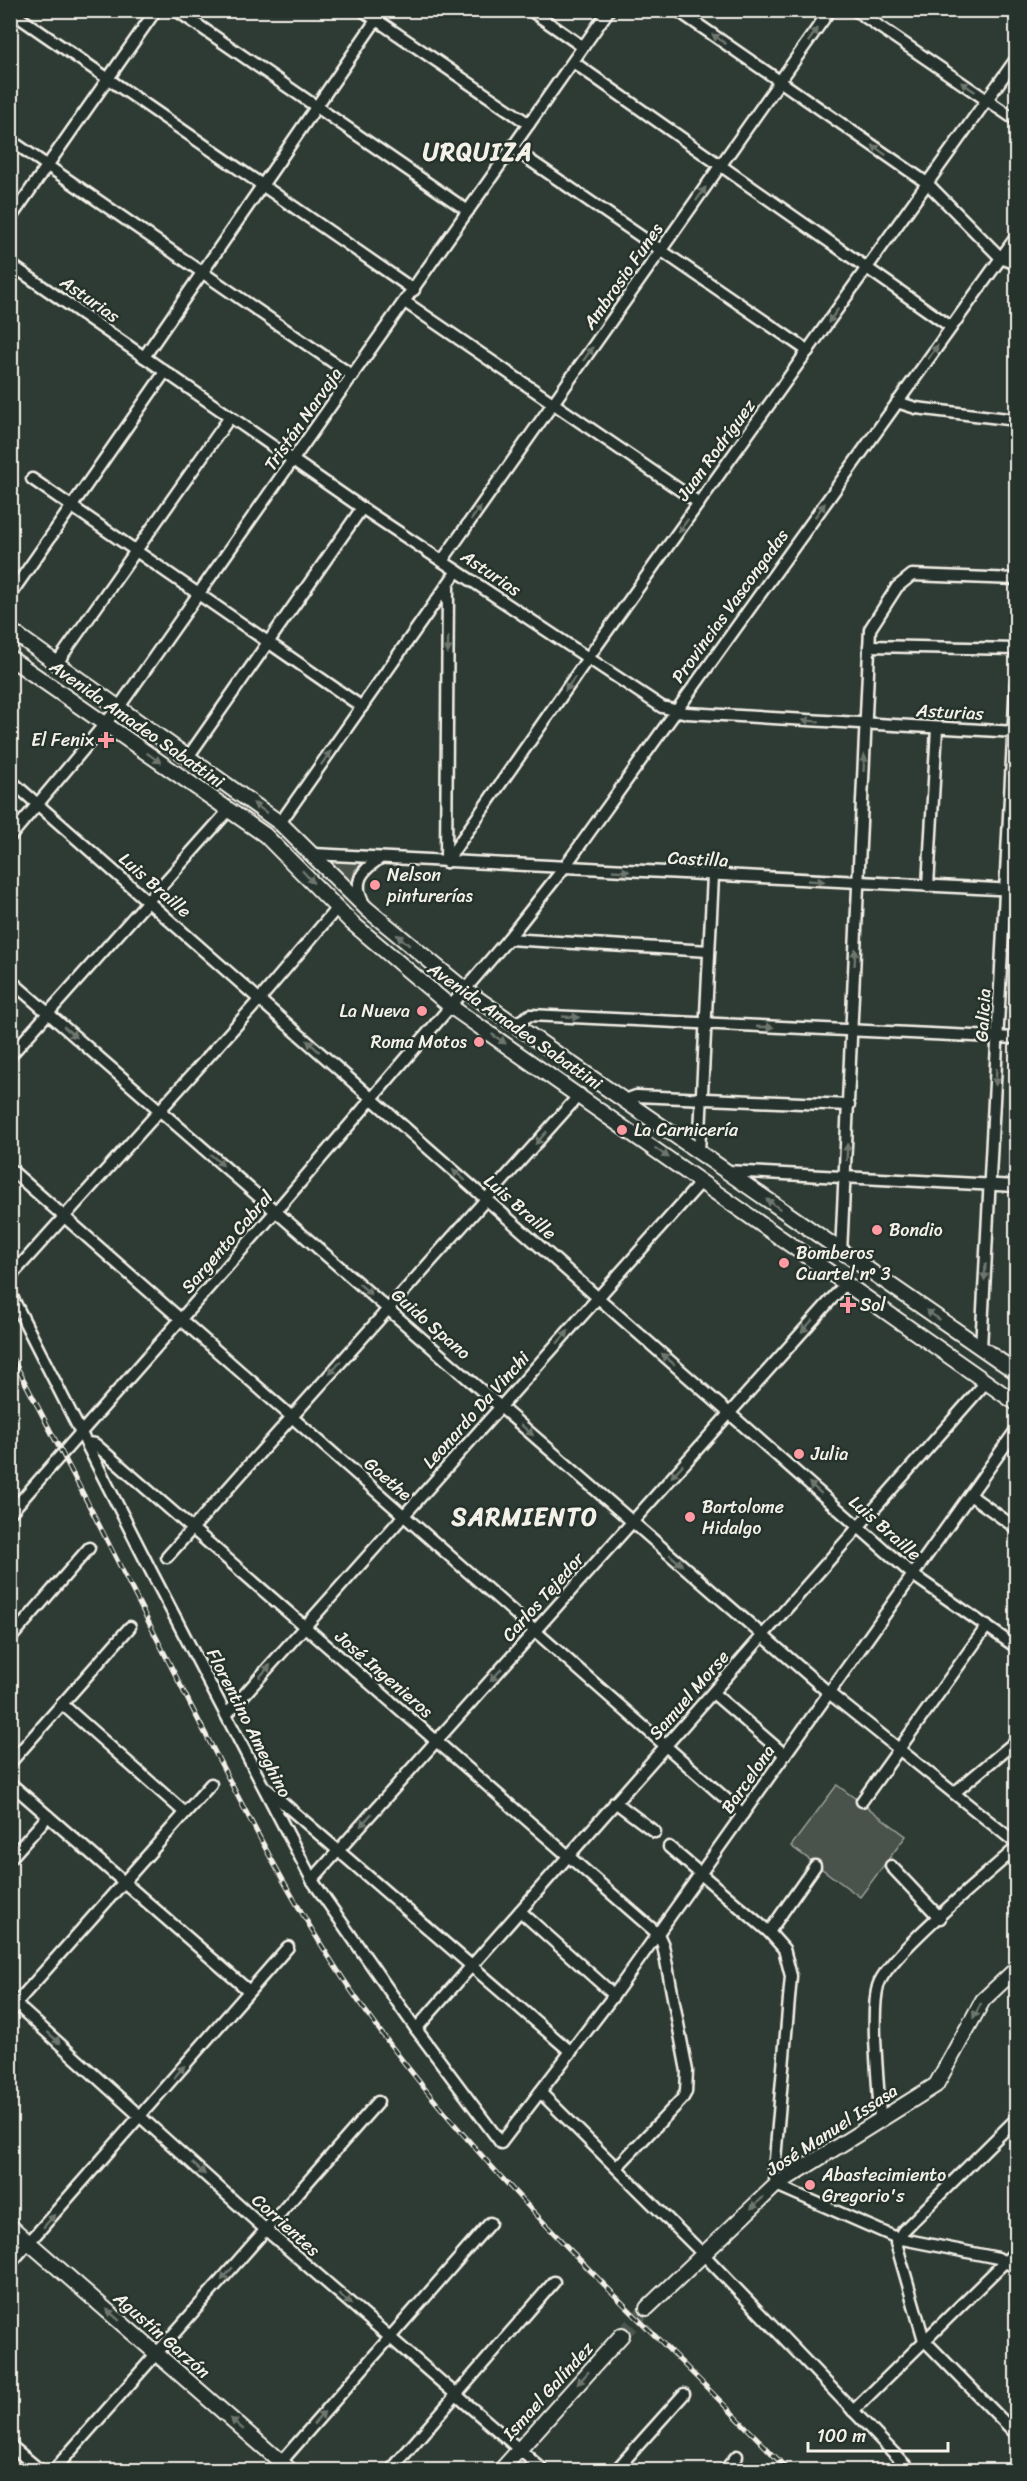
<svg xmlns="http://www.w3.org/2000/svg" width="1027" height="2481" font-family="Sriracha,sans-serif">
<rect width="100%" height="100%" fill="#2e3b34"/>
<filter id="ink" filterUnits="userSpaceOnUse"><feTurbulence type="fractalNoise" baseFrequency=".0167" numOctaves="2"/><feDisplacementMap in="SourceGraphic" scale="12" xChannelSelector="R" yChannelSelector="G"/><feConvolveMatrix kernelMatrix="1 2 1 2 8 2 1 2 1" color-interpolation-filters="sRGB"/></filter>
<g filter="url(#ink)">
<!-- green -->
<g fill="#48524c" stroke="#9ea29a" stroke-width="1.5">
<path d="M328,861L363,862L355,870L352,884Z"/>
<path d="M837,1785L906,1836L860,1897L791,1846Z"/>
</g>
<g fill="none" stroke-linecap="round" stroke-linejoin="round">
<!-- major-tunnel -->
<path stroke="#4c564f" stroke-width="14" stroke-dasharray="14 7" stroke-linecap="butt" d="M622,2335L647,2308"/>
<!-- minor casing -->
<g stroke="#f4f1e8" stroke-width="15">
<g id="minor">
<path d="M176,10L468,211"/>
<path d="M362,10L529,124"/>
<path d="M530,10L583,47"/>
<path d="M677,10L927,183L1001,258L1016,264"/>
<path d="M855,10L1016,120"/>
<path d="M10,11L414,290"/>
<path d="M573,62L951,327"/>
<path d="M10,140L353,376"/>
<path d="M512,148L808,351"/>
<path d="M10,219L156,10"/>
<path d="M10,264L362,508L662,707L687,713L1016,732"/>
<path d="M405,302L699,503"/>
<path d="M144,357L383,10"/>
<path d="M897,402L916,408L1016,420"/>
<path d="M32,479L362,707"/>
<path d="M442,561L830,10"/>
<path d="M10,595L165,372"/>
<path d="M869,646L1016,649"/>
<path d="M57,663L230,417"/>
<path d="M188,757L362,508"/>
<path d="M10,780L913,1575L1016,1647"/>
<path d="M280,823L457,571"/>
<path d="M10,837L119,707L609,10"/>
<path d="M313,854L1016,890"/>
<path d="M446,862L588,658L1016,59"/>
<path d="M446,862L448,587"/>
<path d="M928,886L937,728"/>
<path d="M363,902C353,882 361,871 379,859"/>
<path d="M508,939L709,951"/>
<path d="M10,980L829,1693L1016,1843"/>
<path d="M515,1024L530,1015L1016,1038"/>
<path d="M10,1056L229,810"/>
<path d="M625,1100L636,1096L849,1105"/>
<path d="M699,1152L713,876"/>
<path d="M10,1169L743,1814"/>
<path d="M726,1171L1016,1186"/>
<path d="M841,1253L870,629L897,587L912,575L1016,579"/>
<path d="M10,1277L260,999L336,909"/>
<path d="M10,1293L152,1573L312,1880L416,2029L501,2143L614,1995L1016,1430"/>
<path d="M981,1348L1016,683"/>
<path d="M87,1443L95,1444L658,1934L663,1945L687,2071L686,2092L682,2099L617,2167"/>
<path d="M970,1495L1016,1528"/>
<path d="M10,1513L276,1211L508,939L563,869L1016,237"/>
<path d="M167,1557L580,1094"/>
<path d="M10,1639L89,1548"/>
<path d="M713,1693L785,1755"/>
<path d="M62,1704L184,1812"/>
<path d="M227,1714L702,1181"/>
<path d="M10,1763L130,1627"/>
<path d="M10,1783L249,1991"/>
<path d="M267,1789L571,2052"/>
<path d="M954,1793L1016,1741"/>
<path d="M862,1801L987,1626"/>
<path d="M615,1802L655,1832"/>
<path d="M669,1847L769,1932L784,1949L791,1976L774,2171L776,2185L897,2238L998,2258L1016,2268"/>
<path d="M10,1859L48,1816"/>
<path d="M891,1866L940,1918"/>
<path d="M312,1880L846,1283"/>
<path d="M520,1911L614,1995"/>
<path d="M769,1932L815,1866"/>
<path d="M10,1999L266,2230L543,2470"/>
<path d="M10,2010L211,1784"/>
<path d="M416,2029L987,1381"/>
<path d="M540,2092L703,2254L910,2470"/>
<path d="M880,2119C879,2086 870,2015 878,1986C887,1955 987,1875 1016,1848"/>
<path d="M1016,2119L903,2231L896,2243L924,2340L1016,2434"/>
<path d="M10,2264L288,1947"/>
<path d="M853,2411L1016,2251"/>
<path d="M10,2445L40,2470"/>
<path d="M54,2470L378,2102"/>
<path d="M274,2470L490,2223"/>
<path d="M391,2470L554,2282"/>
<path d="M616,2470L684,2394"/>
<path d="M725,2470L737,2456"/>
</g>
</g>
<!-- major casing -->
<g stroke="#f4f1e8" stroke-width="18">
<g id="major">
<path d="M10,630L280,823L367,909L465,990L1016,1372"/>
<path d="M10,658L265,835L351,922L450,1006L1016,1403"/>
<path d="M10,2226L290,2470"/>
<path d="M647,2308L776,2185L936,2085L983,2000L1016,1969"/>
<path d="M501,2470L622,2335"/>
</g>
</g>
<!-- minor -->
<use href="#minor" stroke="#26332d" stroke-width="10"/>
<!-- major -->
<use href="#major" stroke="#26332d" stroke-width="14"/>
<!-- rail casing -->
<g stroke="#f4f1e8" stroke-width="5">
<path id="rail" d="M10,1354C72,1470 131,1587 190,1704C246,1812 300,1922 372,2020C492,2186 647,2323 788,2470"/>
</g>
<!-- rail -->
<use href="#rail" stroke="#26332d" stroke-width="3" stroke-dasharray="9" stroke-linecap="butt"/>
</g>
<!-- one-way arrows -->
<defs><path id="oneway-solid" d="M-6-.8H1V-3.2L6.5 0L1 3.2V.8H-6Z" transform="scale(1.5)"/></defs>
<g fill="#6e766e">
<use href="#oneway-solid" transform="translate(813 35) rotate(-55)"/>
<use href="#oneway-solid" transform="translate(719 39) rotate(-145)"/>
<use href="#oneway-solid" transform="translate(968 87) rotate(-146)"/>
<use href="#oneway-solid" transform="translate(879 150) rotate(-145)"/>
<use href="#oneway-solid" transform="translate(701 194) rotate(-55)"/>
<use href="#oneway-solid" transform="translate(833 316) rotate(126)"/>
<use href="#oneway-solid" transform="translate(933 352) rotate(-55)"/>
<use href="#oneway-solid" transform="translate(588 354) rotate(-55)"/>
<use href="#oneway-solid" transform="translate(820 510) rotate(-54)"/>
<use href="#oneway-solid" transform="translate(476 513) rotate(-55)"/>
<use href="#oneway-solid" transform="translate(683 526) rotate(126)"/>
<use href="#oneway-solid" transform="translate(448 645) rotate(91)"/>
<use href="#oneway-solid" transform="translate(570 684) rotate(125)"/>
<use href="#oneway-solid" transform="translate(811 721) rotate(-176)"/>
<use href="#oneway-solid" transform="translate(154 758) rotate(35)"/>
<use href="#oneway-solid" transform="translate(326 758) rotate(-55)"/>
<use href="#oneway-solid" transform="translate(864 763) rotate(-87)"/>
<use href="#oneway-solid" transform="translate(260 808) rotate(-144)"/>
<use href="#oneway-solid" transform="translate(621 871) rotate(3)"/>
<use href="#oneway-solid" transform="translate(308 877) rotate(48)"/>
<use href="#oneway-solid" transform="translate(816 881) rotate(3)"/>
<use href="#oneway-solid" transform="translate(403 940) rotate(-140)"/>
<use href="#oneway-solid" transform="translate(855 957) rotate(-87)"/>
<use href="#oneway-solid" transform="translate(571 1017) rotate(3)"/>
<use href="#oneway-solid" transform="translate(765 1027) rotate(2)"/>
<use href="#oneway-solid" transform="translate(70 1032) rotate(41)"/>
<use href="#oneway-solid" transform="translate(499 1039) rotate(34)"/>
<use href="#oneway-solid" transform="translate(313 1046) rotate(-138)"/>
<use href="#oneway-solid" transform="translate(996 1077) rotate(93)"/>
<use href="#oneway-solid" transform="translate(541 1138) rotate(132)"/>
<use href="#oneway-solid" transform="translate(847 1152) rotate(-87)"/>
<use href="#oneway-solid" transform="translate(662 1153) rotate(35)"/>
<use href="#oneway-solid" transform="translate(217 1160) rotate(41)"/>
<use href="#oneway-solid" transform="translate(459 1175) rotate(-139)"/>
<use href="#oneway-solid" transform="translate(773 1204) rotate(-145)"/>
<use href="#oneway-solid" transform="translate(985 1272) rotate(94)"/>
<use href="#oneway-solid" transform="translate(365 1289) rotate(41)"/>
<use href="#oneway-solid" transform="translate(933 1315) rotate(-146)"/>
<use href="#oneway-solid" transform="translate(807 1326) rotate(132)"/>
<use href="#oneway-solid" transform="translate(563 1337) rotate(-48)"/>
<use href="#oneway-solid" transform="translate(668 1359) rotate(-139)"/>
<use href="#oneway-solid" transform="translate(335 1368) rotate(132)"/>
<use href="#oneway-solid" transform="translate(527 1430) rotate(41)"/>
<use href="#oneway-solid" transform="translate(677 1471) rotate(132)"/>
<use href="#oneway-solid" transform="translate(815 1488) rotate(-139)"/>
<use href="#oneway-solid" transform="translate(676 1560) rotate(41)"/>
<use href="#oneway-solid" transform="translate(265 1671) rotate(-48)"/>
<use href="#oneway-solid" transform="translate(496 1675) rotate(132)"/>
<use href="#oneway-solid" transform="translate(366 1820) rotate(132)"/>
<use href="#oneway-solid" transform="translate(977 2011) rotate(118)"/>
<use href="#oneway-solid" transform="translate(54 2038) rotate(42)"/>
<use href="#oneway-solid" transform="translate(179 2072) rotate(-49)"/>
<use href="#oneway-solid" transform="translate(199 2169) rotate(42)"/>
<use href="#oneway-solid" transform="translate(757 2203) rotate(137)"/>
<use href="#oneway-solid" transform="translate(49 2221) rotate(-49)"/>
<use href="#oneway-solid" transform="translate(227 2274) rotate(131)"/>
<use href="#oneway-solid" transform="translate(345 2299) rotate(41)"/>
<use href="#oneway-solid" transform="translate(113 2315) rotate(-139)"/>
<use href="#oneway-solid" transform="translate(583 2378) rotate(132)"/>
<use href="#oneway-solid" transform="translate(319 2418) rotate(-49)"/>
<use href="#oneway-solid" transform="translate(237 2424) rotate(-139)"/>
</g>
</g>
<!-- markers -->
<g fill="#ff9aa2" stroke="#26332d" stroke-width="2">
<path d="M103 731h6v6h6v6h-6v6h-6v-6h-6v-6h6z"/>
<circle cx="375" cy="885" r="6"/>
<circle cx="422" cy="1011" r="6"/>
<circle cx="479" cy="1042" r="6"/>
<circle cx="622" cy="1130" r="6"/>
<circle cx="877" cy="1230" r="6"/>
<circle cx="784" cy="1263" r="6"/>
<path d="M845 1296h6v6h6v6h-6v6h-6v-6h-6v-6h6z"/>
<circle cx="799" cy="1454" r="6"/>
<circle cx="690" cy="1517" r="6"/>
<circle cx="810" cy="2185" r="6"/>
</g>
<g text-anchor="middle" stroke-width="5" stroke-linejoin="round" paint-order="stroke">
<!-- street labels -->
<g font-size="18" fill="#f4f1e8" stroke="#26332d">
<text transform="translate(623 276) rotate(-55)" y="6">Ambrosio Funes</text>
<text transform="translate(90 299) rotate(35)" y="6">Asturias</text>
<text transform="translate(303 419) rotate(-55)" y="6">Tristán Narvaja</text>
<text transform="translate(716 450) rotate(-54)" y="6">Juan Rodríguez</text>
<text transform="translate(491 573) rotate(34)" y="6">Asturias</text>
<text transform="translate(730 606) rotate(-54)" y="6">Provincias Vascongadas</text>
<text transform="translate(950 712) rotate(3)" y="6">Asturias</text>
<text transform="translate(137 724) rotate(35)" y="6">Avenida Amadeo Sabattini</text>
<text transform="translate(698 859) rotate(3)" y="6">Castilla</text>
<text transform="translate(155 885) rotate(41)" y="6">Luis Braille</text>
<text transform="translate(983 1015) rotate(-87)" y="6">Galicia</text>
<text transform="translate(515 1026) rotate(35)" y="6">Avenida Amadeo Sabattini</text>
<text transform="translate(520 1207) rotate(41)" y="6">Luis Braille</text>
<text transform="translate(227 1242) rotate(-49)" y="6">Sargento Cabral</text>
<text transform="translate(431 1324) rotate(41)" y="6">Guido Spano</text>
<text transform="translate(476 1410) rotate(-48)" y="6">Leonardo Da Vinchi</text>
<text transform="translate(388 1479) rotate(41)" y="6">Goethe</text>
<text transform="translate(885 1528) rotate(41)" y="6">Luis Braille</text>
<text transform="translate(543 1597) rotate(-48)" y="6">Carlos Tejedor</text>
<text transform="translate(384 1674) rotate(41)" y="6">José Ingenieros</text>
<text transform="translate(689 1695) rotate(-49)" y="6">Samuel Morse</text>
<text transform="translate(249 1723) rotate(63)" y="6">Florentino Ameghino</text>
<text transform="translate(748 1779) rotate(-55)" y="6">Barcelona</text>
<text transform="translate(832 2130) rotate(-33)" y="6">José Manuel Issasa</text>
<text transform="translate(286 2225) rotate(42)" y="6">Corrientes</text>
<text transform="translate(162 2335) rotate(41)" y="6">Agustín Garzón</text>
<text transform="translate(548 2391) rotate(-48)" y="6">Ismael Galíndez</text>
</g>
<!-- poi labels -->
<g font-size="18" fill="#f4f1e8" stroke="#26332d" text-anchor="start">
<text x="94" y="746" text-anchor="end">El Fenix</text>
<text x="387" y="881">Nelson<tspan x="387" dy="21">pinturerías</tspan></text>
<text x="410" y="1017" text-anchor="end">La Nueva</text>
<text x="467" y="1048" text-anchor="end">Roma Motos</text>
<text x="634" y="1136">La Carnicería</text>
<text x="889" y="1236">Bondio</text>
<text x="796" y="1259">Bomberos<tspan x="796" dy="21">Cuartel nº 3</tspan></text>
<text x="860" y="1311">Sol</text>
<text x="811" y="1460">Julia</text>
<text x="702" y="1513">Bartolome<tspan x="702" dy="21">Hidalgo</tspan></text>
<text x="822" y="2181">Abastecimiento<tspan x="822" dy="21">Gregorio's</tspan></text>
</g>
<!-- district labels -->
<g font-size="24" font-weight="bold" letter-spacing="1.5" fill="#f4f1e8" stroke="#26332d">
<text x="478" y="160">URQUIZA</text>
<text x="525" y="1525">SARMIENTO</text>
</g>
</g>
<!-- margin -->
<rect width="1027" height="2481" fill="none" stroke="#26332d" stroke-width="36"/>
<rect x="18" y="18" width="991" height="2445" fill="none" stroke="#f4f1e8" stroke-width="2" filter="url(#ink)"/>
<!-- scale -->
<path d="M808 2442v9h140v-9" fill="none" stroke="#f4f1e8" stroke-width="3"/>
<text x="817" y="2442" font-size="18" fill="#f4f1e8" stroke="#26332d" stroke-width="4.5" paint-order="stroke">100 m</text>
</svg>
